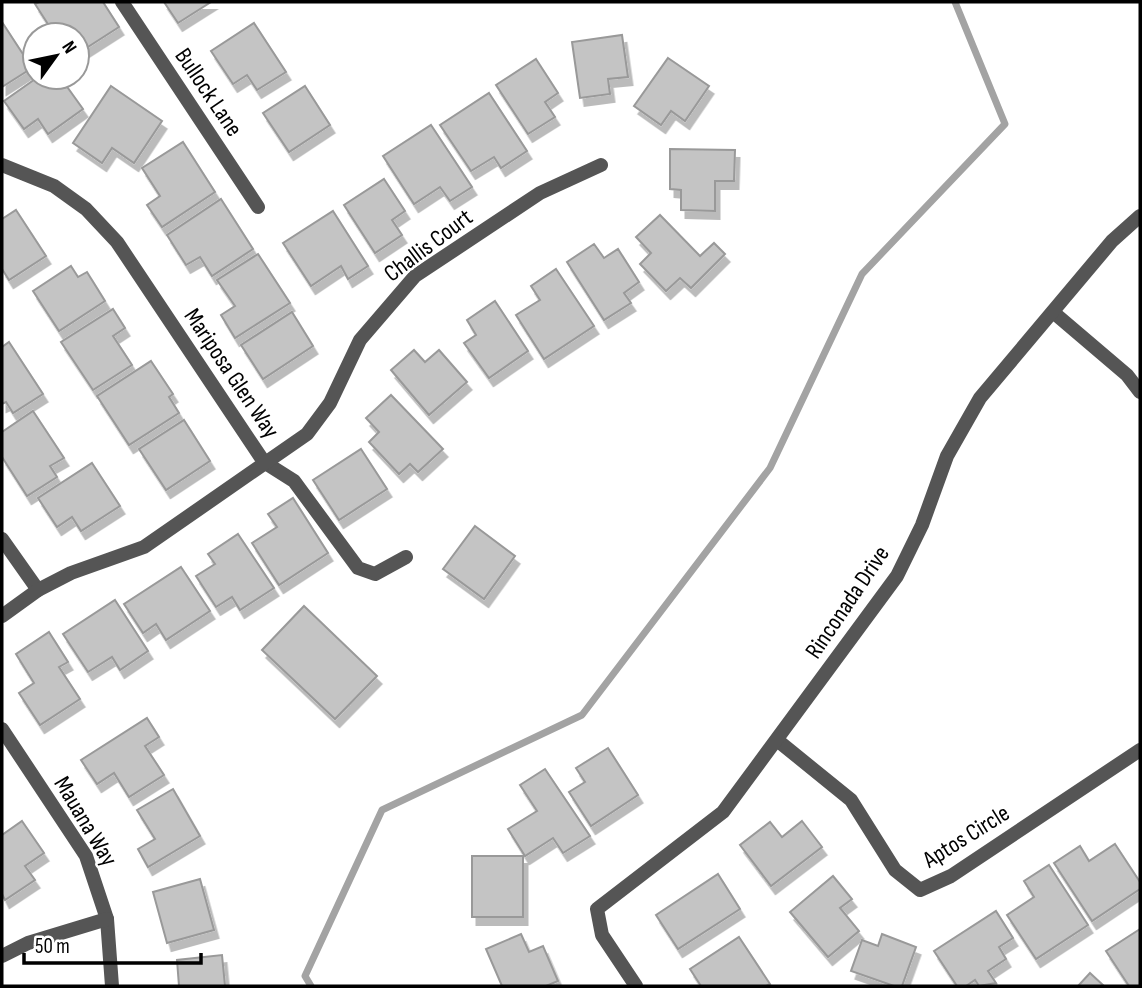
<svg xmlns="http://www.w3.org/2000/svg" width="1142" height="988" font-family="'Sofia Sans Condensed',sans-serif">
<defs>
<filter id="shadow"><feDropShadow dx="4.5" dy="8" stdDeviation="0" flood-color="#0004"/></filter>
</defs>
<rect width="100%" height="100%" fill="#fff"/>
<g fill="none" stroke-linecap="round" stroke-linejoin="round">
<!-- stream -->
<path stroke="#a3a3a3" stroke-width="7" d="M311,986L305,976L382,810L582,715L770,468L862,274L1005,124L955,2"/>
</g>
<!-- building -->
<g fill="#c4c4c4" stroke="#999" stroke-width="2" filter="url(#shadow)">
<path d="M39,2H103L119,27L77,54V35H55L35,4Z"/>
<path d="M164,2H211L178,23Z"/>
<path d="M2,22L32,68L2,87Z"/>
<path d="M254,23L286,72L257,90L247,75L233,84L211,51Z"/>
<path d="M622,35L628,77L608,79L610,94L580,98L572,42Z"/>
<path d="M668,58L709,86L685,121L671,111L661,125L634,106Z"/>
<path d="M536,59L558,93L545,102L555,117L528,134L496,85Z"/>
<path d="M38,77H60L83,109L48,134L38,119L24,129L4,101Z"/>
<path d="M111,86L162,121L134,163L112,148L102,163L73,143Z"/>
<path d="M305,86L330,125L289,152L263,113Z"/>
<path d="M489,93L527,151L501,168L494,157L471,171L440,125Z"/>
<path d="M431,125L472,187L450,201L440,187L414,204L383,156Z"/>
<path d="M183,142L215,192L162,227L147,205L160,196L142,168Z"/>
<path d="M670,149L735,150L734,181H715V211L681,210V190L670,189Z"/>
<path d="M384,179L405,211L392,220L402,235L375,253L344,205Z"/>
<path d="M221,199L253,249L212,276L200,257L186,265L167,235Z"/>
<path d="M16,210L46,256L9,280L2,269V219Z"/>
<path d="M333,211L368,266L348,279L341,266L311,286L283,243Z"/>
<path d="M660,215L700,256L714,243L725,254L691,288L680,278L666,291L640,264L651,253L636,237Z"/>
<path d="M594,244L604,258L618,249L639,282L624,293L631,303L604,320L567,262Z"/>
<path d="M258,254L290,303L235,338L221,315L235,306L217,280Z"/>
<path d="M71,266L78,277L87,272L105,301L59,331L33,291Z"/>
<path d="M556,269L594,326L544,359L516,315L540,300L531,286Z"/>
<path d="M495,301L528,351L489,378L464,343L476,335L467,320Z"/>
<path d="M113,309L125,328L113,336L132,365L93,390L61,342Z"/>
<path d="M292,312L313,346L263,379L241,345Z"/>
<path d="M9,342L43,394L13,413L6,402L2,404V347Z"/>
<path d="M414,350L425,362L439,350L467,382L429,415L391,370Z"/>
<path d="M151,361L173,394L169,397L179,413L129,445L97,396Z"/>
<path d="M391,395L443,449L418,472L410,464L399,474L369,442L379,432L366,418Z"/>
<path d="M33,411L64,458L50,466L57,477L27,496L2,457V432Z"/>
<path d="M184,420L210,461L166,490L139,449Z"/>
<path d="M361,449L387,489L339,520L313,480Z"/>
<path d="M92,463L120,506L81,531L72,517L57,527L38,498Z"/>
<path d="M293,498L328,553L279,585L252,543L277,527L268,514Z"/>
<path d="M475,526L515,556L484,599L443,569Z"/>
<path d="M238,534L274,588L240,610L232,597L216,607L196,576L215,564L208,554Z"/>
<path d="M181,567L210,611L166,640L156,624L143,633L124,604Z"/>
<path d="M115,600L148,651L120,670L112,657L88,672L63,634Z"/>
<path d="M304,606L377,676L335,719L262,650Z"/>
<path d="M49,632L68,662L59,667L80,699L40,725L19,693L34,683L16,654Z"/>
<path d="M147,718L159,737L145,746L164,775L129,797L114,773L97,784L81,760Z"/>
<path d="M608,748L638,795L591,826L569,792L585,782L576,768Z"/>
<path d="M545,769L590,836L563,853L553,838L525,856L508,829L537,811L520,785Z"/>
<path d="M173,789L200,836L148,867L138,849L155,839L137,810Z"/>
<path d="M22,821L44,853L25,866L35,880L5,900L2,894V835Z"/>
<path d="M802,821L822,847L771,886L740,845L770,822L782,837Z"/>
<path d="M1115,844L1140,882V889L1092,921L1054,863L1080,846L1089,861Z"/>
<rect x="472" y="856" width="51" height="61"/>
<path d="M1049,865L1088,925L1036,959L1007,915L1034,897L1024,881Z"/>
<path d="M718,874L740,909L678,949L656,915Z"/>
<path d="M833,876L852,899L840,908L859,931L828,957L790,912Z"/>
<path d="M200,879L214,930L167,943L153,892Z"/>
<path d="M996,911L1013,938L999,947L1006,959L988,971L996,983L979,986L975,980L966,986H957L934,951Z"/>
<path d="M1140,929V986H1129L1106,951Z"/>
<path d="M521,934L529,952L543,946L558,981L546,986H502L486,949Z"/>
<path d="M882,934L916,947L902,986H894L851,971L862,940L878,946Z"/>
<path d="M739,937L770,984L766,986H701L690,969Z"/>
<path d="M222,955L225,986H179L177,960Z"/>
<path d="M1090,973L1104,986H1078Z"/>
</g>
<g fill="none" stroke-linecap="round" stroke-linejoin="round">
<!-- lane -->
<path stroke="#555" stroke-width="14" d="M264,462L294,481L358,568L375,574L406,557"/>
<!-- street -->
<g stroke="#555" stroke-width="14">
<path d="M122,2L258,207"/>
<path d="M2,165L54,186L86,209L117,242L264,462"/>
<path d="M1053,312L1127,375L1140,392"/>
<path d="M2,539L38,590"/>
<path d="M2,616L38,590L71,573L144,547L307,434L330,403L360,340L415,276L540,193L601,165"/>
<path d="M2,729L86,856L107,919L112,986"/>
<path d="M777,740L851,800L895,870L920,890L951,876L1140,750"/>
<path d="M2,956L28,943L107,919"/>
<path d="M636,986L602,935L597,909L723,812L897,576L922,525L947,456L980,398L1112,241L1140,216"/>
</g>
</g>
<g text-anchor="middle" stroke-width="5" stroke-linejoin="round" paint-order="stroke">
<!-- street labels -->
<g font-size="24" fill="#000" stroke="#fff">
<text transform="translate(209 92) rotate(56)" y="8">Bullock Lane</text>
<text transform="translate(428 245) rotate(-37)" y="8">Challis Court</text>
<text transform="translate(232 373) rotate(56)" y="8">Mariposa Glen Way</text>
<text transform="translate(847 602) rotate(-56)" y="8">Rinconada Drive</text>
<text transform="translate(86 821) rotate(59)" y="8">Mauana Way</text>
<text transform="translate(966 836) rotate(-32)" y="8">Aptos Circle</text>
</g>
</g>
<!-- border -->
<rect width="1142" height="988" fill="none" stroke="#000000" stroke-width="7"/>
<!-- north arrow -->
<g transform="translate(56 56) rotate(57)"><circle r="33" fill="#ffffff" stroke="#999999" stroke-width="2"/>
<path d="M0-5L12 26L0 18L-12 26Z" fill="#000000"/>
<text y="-10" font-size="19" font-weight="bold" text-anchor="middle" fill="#000000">N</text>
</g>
<!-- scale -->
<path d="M24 953v10h177v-10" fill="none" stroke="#000000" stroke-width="3.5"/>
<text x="35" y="953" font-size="21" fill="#000000" stroke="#ffffff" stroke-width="5" paint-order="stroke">50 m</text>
</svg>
